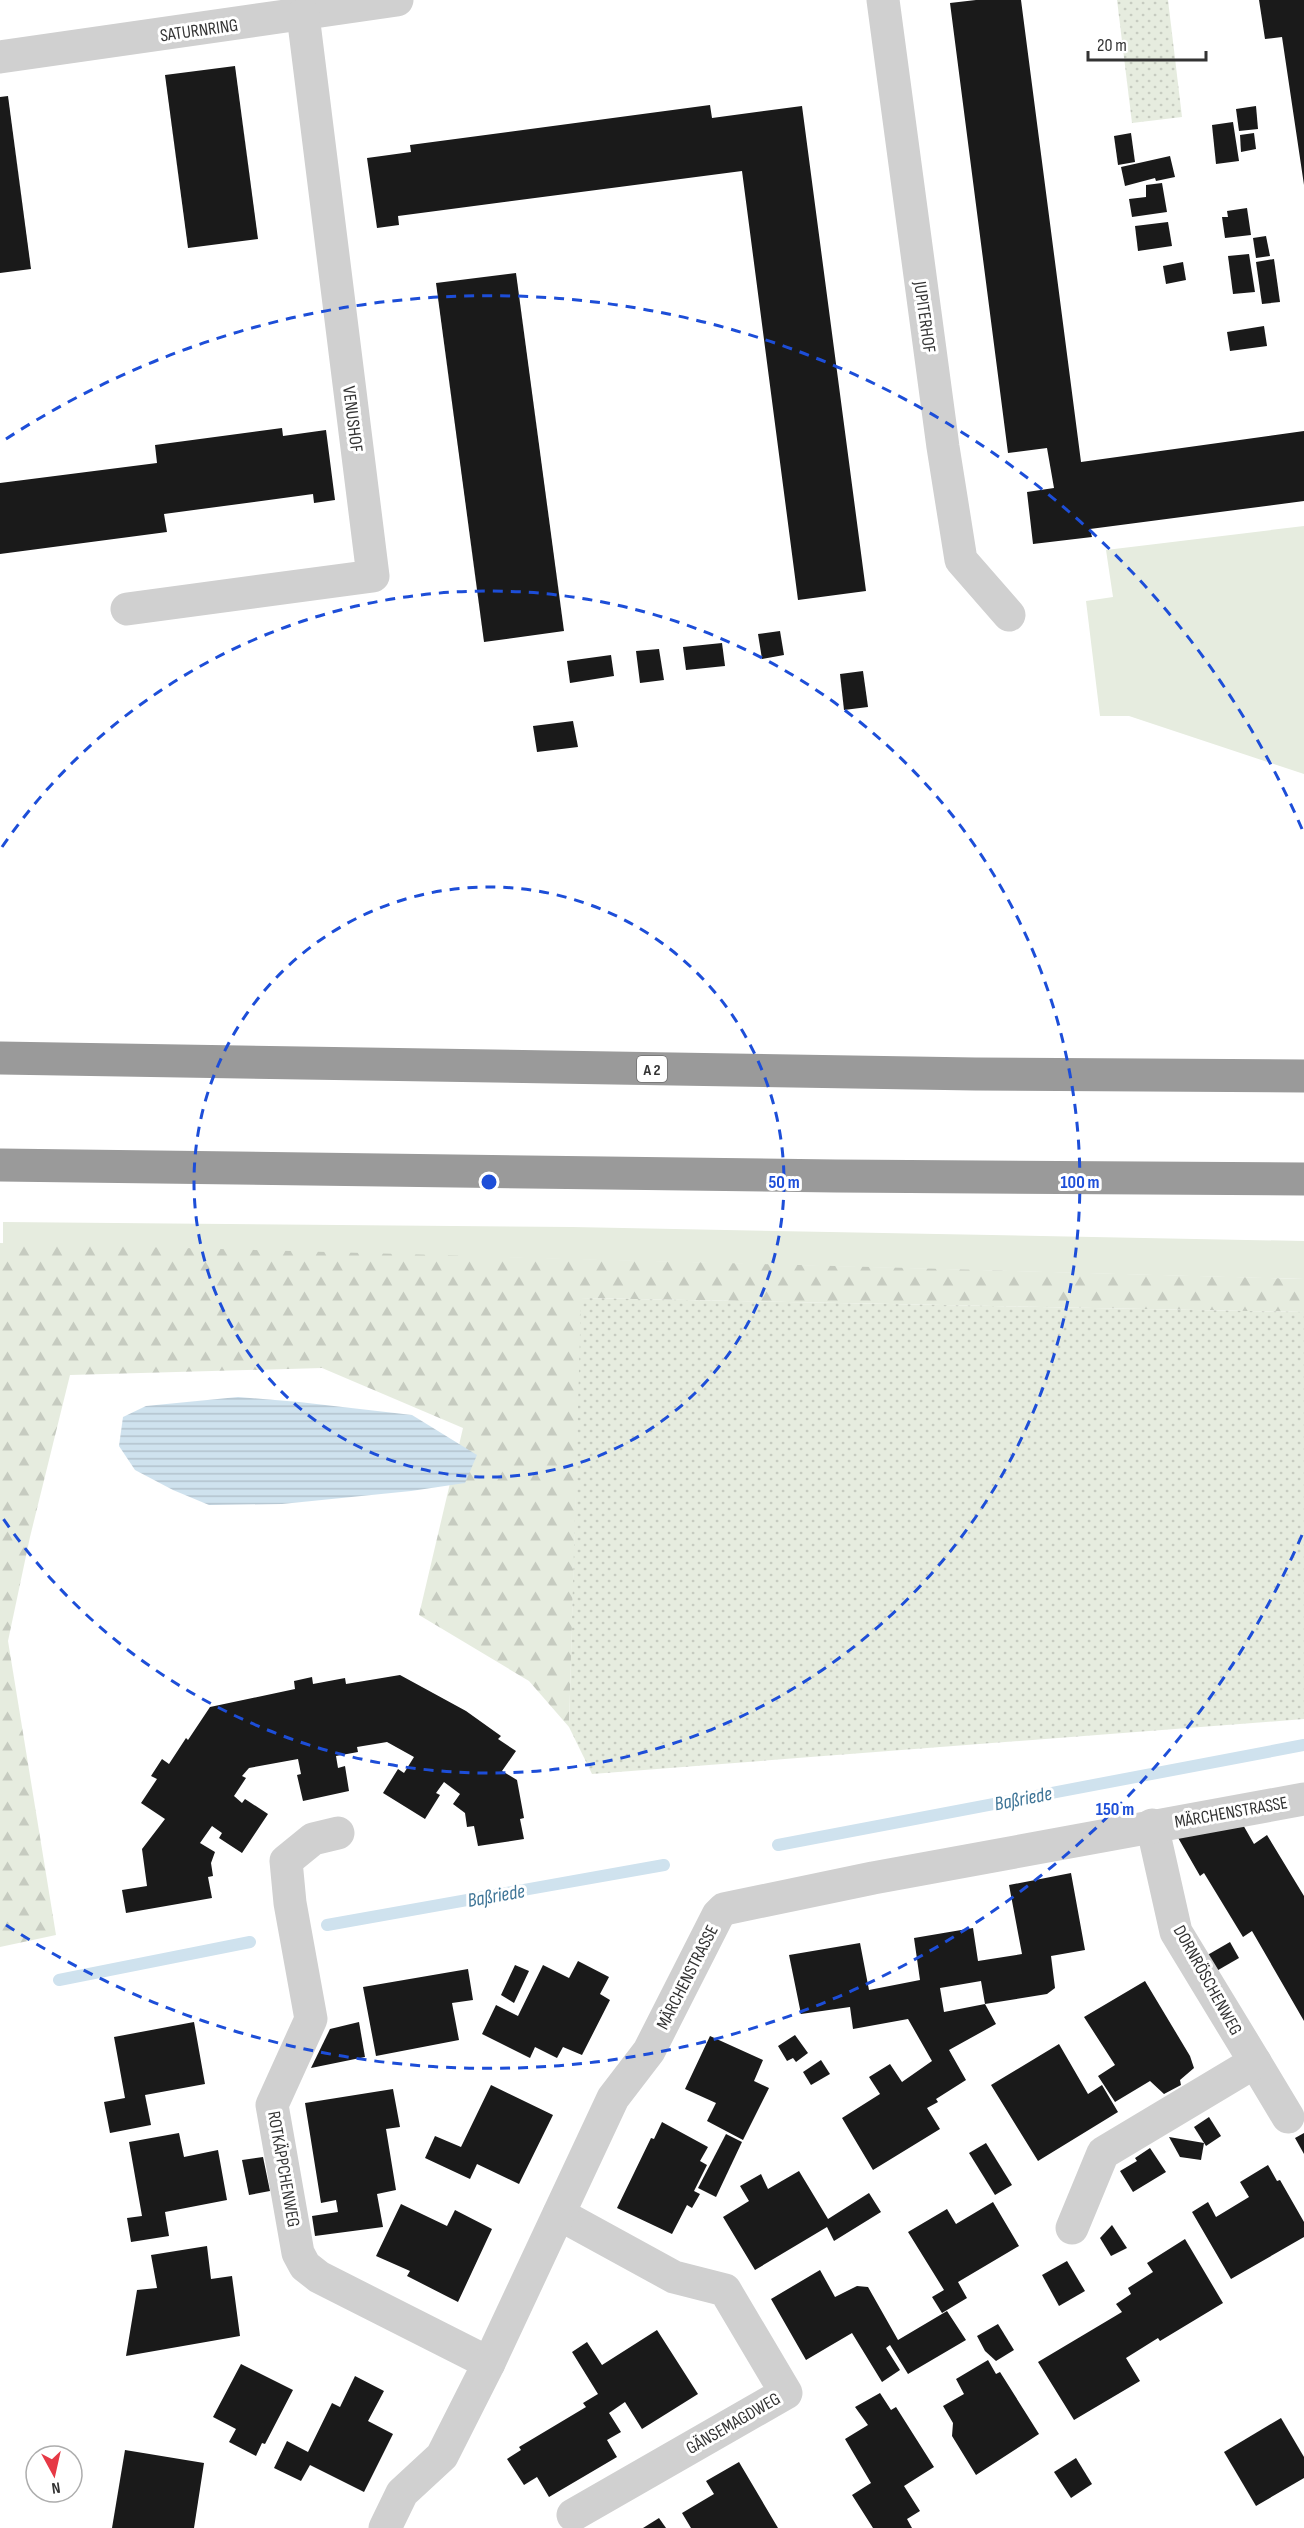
<svg xmlns="http://www.w3.org/2000/svg" width="1304" height="2528" font-family="'Sofia Sans Condensed',sans-serif">
<defs>
<pattern id="forest-firs" width="22" height="20" patternUnits="userSpaceOnUse" patternTransform="scale(1.5)"><rect width="22" height="20" fill="#e6ecdf"/><path d="M5 1l3.5 6h-7zM16 11l3.5 6h-7z" fill="#c6cbc0"/></pattern>
<pattern id="park-dots" width="8" height="8" patternUnits="userSpaceOnUse" patternTransform="scale(1.5)"><rect width="8" height="8" fill="#e6ecdf"/><path d="M2 2h.1M6 6h.1" fill="none" stroke="#c6cbc0" stroke-width="1.8" stroke-linecap="round"/></pattern>
<pattern id="water-rules" width="6" height="5" patternUnits="userSpaceOnUse" patternTransform="scale(1.5)"><rect width="6" height="5" fill="#cfe2ee"/><path d="M0 2.5h6" fill="none" stroke="#b2c2cd"/></pattern>
</defs>
<rect width="100%" height="100%" fill="#fff"/>
<!-- grass -->
<g fill="#e6ecdf">
<path d="M1304,526V774L1129,716H1100L1086,601L1113,597L1106,550Z"/>
<path d="M3,1222L572,1227L1304,1241V1279L3,1244Z"/>
</g>
<!-- forest -->
<path fill="url(#forest-firs)" d="M0,1243L1304,1279V1312L582,1298L569,1727L529,1681L419,1615L463,1428L322,1368L70,1375L30,1537L8,1641L56,1935L0,1947Z"/>
<!-- park -->
<g fill="url(#park-dots)">
<path d="M1117,0H1168L1182,117L1132,123Z"/>
<path d="M581,1298L1304,1312V1719L592,1774L569,1727Z"/>
</g>
<!-- water -->
<path fill="url(#water-rules)" d="M238,1397L299,1402L412,1415L477,1455L465,1483L411,1491L282,1504L209,1505L173,1490L135,1470L119,1446L123,1417L146,1406Z"/>
<g fill="none" stroke-linecap="round" stroke-linejoin="round">
<!-- stream -->
<g stroke="#cfe2ee" stroke-width="12">
<path d="M778,1845L1304,1745"/>
<path d="M327,1925L664,1865"/>
<path d="M59,1980L250,1942"/>
</g>
</g>
<!-- building -->
<g fill="#1a1a1a">
<path d="M976,0H1021L1081,462L1304,431V501L1090,529L1092,537L1033,544L1027,492L1054,488L1047,448L1008,453L950,3Z"/>
<path d="M1259,0H1304V185L1282,37L1265,39Z"/>
<path d="M235,66L258,239L188,248L165,75Z"/>
<path d="M8,96L31,269L0,273V97Z"/>
<path d="M710,105L712,118L802,106L866,591L798,600L742,171L398,216L399,225L377,228L367,158L411,152L410,145Z"/>
<path d="M1256,106L1258,129L1239,131L1236,109Z"/>
<path d="M1233,122L1239,161L1216,164L1212,125Z"/>
<path d="M1131,133L1135,162L1118,165L1114,136Z"/>
<path d="M1254,133L1256,149L1241,152L1240,135Z"/>
<path d="M1170,156L1175,177L1156,181L1155,178L1125,186L1121,167Z"/>
<path d="M1162,183L1167,212L1132,217L1129,199L1146,197V185Z"/>
<path d="M1247,208L1251,235L1225,238L1222,217H1228L1227,211Z"/>
<path d="M1168,222L1172,246L1138,251L1135,226Z"/>
<path d="M1266,236L1270,256L1256,258L1253,238Z"/>
<path d="M1249,254L1255,292L1233,294L1228,256Z"/>
<path d="M1274,259L1280,302L1262,304L1256,262Z"/>
<path d="M1183,262L1186,280L1166,284L1163,266Z"/>
<path d="M516,273L564,631L484,642L436,283Z"/>
<path d="M1264,326L1267,346L1230,351L1227,332Z"/>
<path d="M282,428L283,436L326,430L335,500L314,503L313,494L164,514L167,532L0,554V483L157,463L155,445Z"/>
<path d="M780,631L784,655L762,659L758,634Z"/>
<path d="M722,643L725,666L686,670L683,647Z"/>
<path d="M659,649L664,680L640,683L636,651Z"/>
<path d="M611,655L614,676L570,683L567,661Z"/>
<path d="M863,671L868,707L844,710L840,674Z"/>
<path d="M573,721L578,747L537,752L533,726Z"/>
<path d="M400,1675L466,1711L501,1736L498,1739L516,1751L502,1771L517,1780L524,1818L520,1819L524,1839L478,1846L474,1826L467,1827L465,1813L453,1804L460,1794L444,1782L436,1793L440,1795L425,1819L383,1793L398,1769L404,1773L414,1757L387,1742L357,1747L358,1752L336,1756L338,1768L345,1766L349,1791L303,1801L297,1775L301,1774L298,1759L249,1768L242,1776L246,1778L234,1796L242,1803L245,1799L268,1814L242,1853L219,1838L222,1833L212,1826L200,1843L215,1852L211,1863L213,1876L208,1877L212,1898L126,1913L122,1890L147,1886L142,1849L165,1819L141,1803L157,1779L151,1776L162,1759L169,1764L186,1738L188,1740L210,1707L295,1689L294,1681L312,1677L313,1684L345,1678L346,1684Z"/>
<path d="M1242,1823L1254,1844L1267,1835L1304,1896V2021L1252,1931L1243,1937L1204,1873L1200,1876L1177,1836Z"/>
<path d="M1071,1873L1085,1950L1051,1956L1055,1988L1047,1994L985,2004L981,1981L940,1988L944,2012L985,2004L996,2024L949,2050L966,2080L936,2099L938,2102L927,2108L940,2129L873,2170L842,2118L880,2094L869,2077L890,2064L902,2082L932,2061L908,2019L853,2029L850,2007L801,2014L789,1955L860,1943L869,1990L920,1980L914,1938L973,1928L978,1961L1022,1954L1009,1885Z"/>
<path d="M1230,1942L1239,1958L1213,1973L1204,1957Z"/>
<path d="M578,1961L609,1977L600,1994L610,2000L582,2055L563,2047L557,2058L535,2047L530,2058L482,2034L496,2005L518,2016L543,1965L569,1978Z"/>
<path d="M515,1965L529,1971L514,2003L501,1995Z"/>
<path d="M468,1969L473,2000L452,2003L459,2040L376,2056L363,1987Z"/>
<path d="M1145,1981L1190,2056L1194,2068L1180,2080L1181,2085L1164,2094L1150,2081L1115,2102L1098,2076L1115,2065L1084,2017Z"/>
<path d="M194,2022L205,2084L145,2095L151,2125L110,2133L104,2102L125,2098L114,2037Z"/>
<path d="M359,2022L365,2057L311,2068L330,2029Z"/>
<path d="M795,2035L808,2053L796,2062L793,2058L787,2061L778,2046Z"/>
<path d="M710,2036L763,2060L754,2081L769,2088L743,2140L707,2121L716,2103L685,2089Z"/>
<path d="M1059,2044L1088,2094L1102,2085L1118,2112L1038,2161L991,2085Z"/>
<path d="M821,2060L830,2074L811,2085L803,2072Z"/>
<path d="M491,2085L553,2115L519,2184L477,2164L470,2179L425,2158L435,2136L461,2147Z"/>
<path d="M393,2089L400,2127L386,2129L396,2190L377,2194L383,2227L315,2236L312,2216L338,2212L336,2200L321,2203L305,2103Z"/>
<path d="M1209,2117L1221,2136L1206,2146L1194,2127Z"/>
<path d="M662,2122L708,2147L700,2161L707,2165L694,2191L700,2194L692,2208L687,2205L672,2234L617,2208L651,2138L654,2139Z"/>
<path d="M179,2133L184,2157L218,2150L227,2200L165,2212L169,2236L131,2242L127,2218L142,2216L129,2142Z"/>
<path d="M1304,2133V2154L1295,2138Z"/>
<path d="M726,2134L742,2142L716,2197L698,2188Z"/>
<path d="M1169,2137L1204,2143L1201,2160L1180,2157Z"/>
<path d="M986,2143L1012,2185L995,2195L969,2153Z"/>
<path d="M1150,2148L1166,2172L1133,2192L1120,2171L1137,2161L1135,2158Z"/>
<path d="M263,2157L270,2191L249,2195L242,2160Z"/>
<path d="M1268,2165L1277,2181L1280,2180L1304,2222V2237L1231,2279L1192,2212L1208,2202L1216,2217L1249,2197L1240,2182Z"/>
<path d="M799,2171L828,2219L869,2193L881,2212L834,2241L827,2227L755,2270L723,2217L749,2201L740,2186L761,2174L768,2189Z"/>
<path d="M993,2202L1019,2246L958,2282L967,2298L942,2313L932,2297L944,2290L908,2232L947,2209L956,2224Z"/>
<path d="M401,2204L447,2226L455,2210L492,2229L458,2302L407,2276L410,2271L376,2256Z"/>
<path d="M1112,2225L1127,2248L1111,2256L1100,2238Z"/>
<path d="M1185,2239L1223,2303L1160,2341L1158,2338L1126,2358L1140,2381L1074,2420L1038,2362L1122,2312L1116,2304L1131,2294L1128,2288L1153,2272L1147,2263Z"/>
<path d="M207,2246L211,2279L232,2276L240,2336L126,2356L137,2290L157,2288L151,2255Z"/>
<path d="M1067,2261L1085,2291L1059,2306L1042,2275Z"/>
<path d="M820,2270L835,2297L857,2286L868,2287L898,2340L947,2311L966,2340L908,2374L890,2345L886,2348L900,2370L882,2382L852,2333L806,2360L771,2299Z"/>
<path d="M998,2324L1014,2350L996,2361L985,2351L977,2336Z"/>
<path d="M657,2330L698,2394L642,2429L625,2402L609,2413L621,2432L607,2440L617,2457L549,2497L537,2477L524,2485L507,2459L521,2450L519,2447L586,2407L583,2403L598,2394L572,2352L587,2342L602,2365Z"/>
<path d="M988,2360L996,2374L1000,2372L1039,2434L976,2475L952,2436L953,2423L943,2406L964,2394L956,2379Z"/>
<path d="M241,2364L293,2390L265,2444L262,2443L256,2456L229,2442L236,2429L213,2417Z"/>
<path d="M355,2376L384,2391L368,2421L393,2434L364,2492L310,2465L301,2481L274,2468L287,2441L308,2452L332,2403L340,2407Z"/>
<path d="M880,2393L891,2410L896,2407L934,2467L904,2486L920,2511L907,2519L912,2528H873L852,2495L871,2483L845,2439L868,2425L855,2407Z"/>
<path d="M1281,2418L1304,2457V2478L1256,2506L1224,2452Z"/>
<path d="M125,2450L204,2463L194,2528H112Z"/>
<path d="M1076,2458L1092,2484L1071,2498L1054,2472Z"/>
<path d="M739,2462L778,2528H691L682,2513L714,2494L706,2481Z"/>
<path d="M659,2518L666,2528H643Z"/>
</g>
<g fill="none" stroke-linecap="round" stroke-linejoin="round">
<!-- minor -->
<g stroke="#d0d0d0" stroke-width="33">
<path d="M883,0L943,447L961,560L1009,615"/>
<path d="M0,57L397,0"/>
<path d="M127,609L373,576L303,15"/>
<path d="M338,1833L313,1839L286,1861L290,1903L311,2019L272,2105L298,2253L305,2266L319,2277L489,2363"/>
<path d="M1255,2062L1288,2117"/>
<path d="M559,2214L674,2277L725,2290L786,2393L573,2515"/>
<path d="M1072,2228L1103,2153L1255,2062L1176,1932L1152,1825"/>
<path d="M385,2528L402,2493L442,2456L489,2363L613,2098L649,2051L718,1915L724,1909L873,1878L1304,1799"/>
</g>
<!-- motorway -->
<g stroke="#9a9a9a" stroke-width="33">
<path d="M0,1058L975,1074L1304,1076"/>
<path d="M0,1165L836,1176L1304,1179"/>
</g>
</g>
<!-- distance rings -->
<g fill="none" stroke="#1d4ed8" stroke-width="3" stroke-dasharray="10 8">
<circle cx="489" cy="1182" r="295"/>
<path d="M2 847A591 591 0 1 1 2 1517"/>
<path d="M1302 1535A886 886 0 0 1 6 1925M6 439A886 886 0 0 1 1302 829"/>
</g>
<g text-anchor="middle" stroke-width="6" stroke-linejoin="round" paint-order="stroke">
<!-- shield labels -->
<rect fill="#fff" stroke="#707070" stroke-width="1.5" x="637" y="1056" width="30" height="26" rx="4.5"/>
<g font-size="16" font-weight="bold" fill="#333">
<text x="652" y="1075">A 2</text>
</g>
<!-- street labels -->
<g font-size="18" fill="#333" stroke="#fff">
<text transform="translate(199 30) rotate(-8)" y="6">SATURNRING</text>
<text transform="translate(925 317) rotate(82)" y="6">JUPITERHOF</text>
<text transform="translate(353 419) rotate(83)" y="6">VENUSHOF</text>
<text transform="translate(1231 1812) rotate(-10)" y="6">MÄRCHENSTRASSE</text>
<text transform="translate(687 1977) rotate(-63)" y="6">MÄRCHENSTRASSE</text>
<text transform="translate(1208 1980) rotate(61)" y="6">DORNRÖSCHENWEG</text>
<text transform="translate(284 2169) rotate(80)" y="6">ROTKÄPPCHENWEG</text>
<text transform="translate(733 2423) rotate(-30)" y="6">GÄNSEMAGDWEG</text>
</g>
<!-- water labels -->
<g font-size="20" font-style="italic" fill="#3f7597" stroke="#fff">
<text transform="translate(1023 1798) rotate(-11)" y="7">Baßriede</text>
<text transform="translate(496 1895) rotate(-10)" y="7">Baßriede</text>
</g>
</g>
<circle cx="489" cy="1182" r="9" fill="#1d4ed8" stroke="#fff" stroke-width="3"/>
<g font-size="18" text-anchor="middle" font-weight="bold" fill="#1d4ed8" stroke="#fff" stroke-width="6" stroke-linejoin="round" paint-order="stroke">
<text x="784" y="1188">50 m</text>
<text x="1080" y="1188">100 m</text>
<text x="1115" y="1815">150 m</text>
</g>
<!-- north arrow -->
<g transform="translate(54 2474) rotate(172)"><circle r="28" fill="#ffffff" stroke="#adadad" stroke-width="1.5"/>
<path d="M0-4.5L10 22L0 15L-10 22Z" fill="#e63946"/>
<text y="-9" font-size="16" font-weight="bold" text-anchor="middle" fill="#333333">N</text>
</g>
<!-- scale -->
<path d="M1088 51v9h118v-9" fill="none" stroke="#333333" stroke-width="3"/>
<text x="1097" y="51" font-size="18" fill="#333333" stroke="#ffffff" stroke-width="4.5" paint-order="stroke">20 m</text>
</svg>
